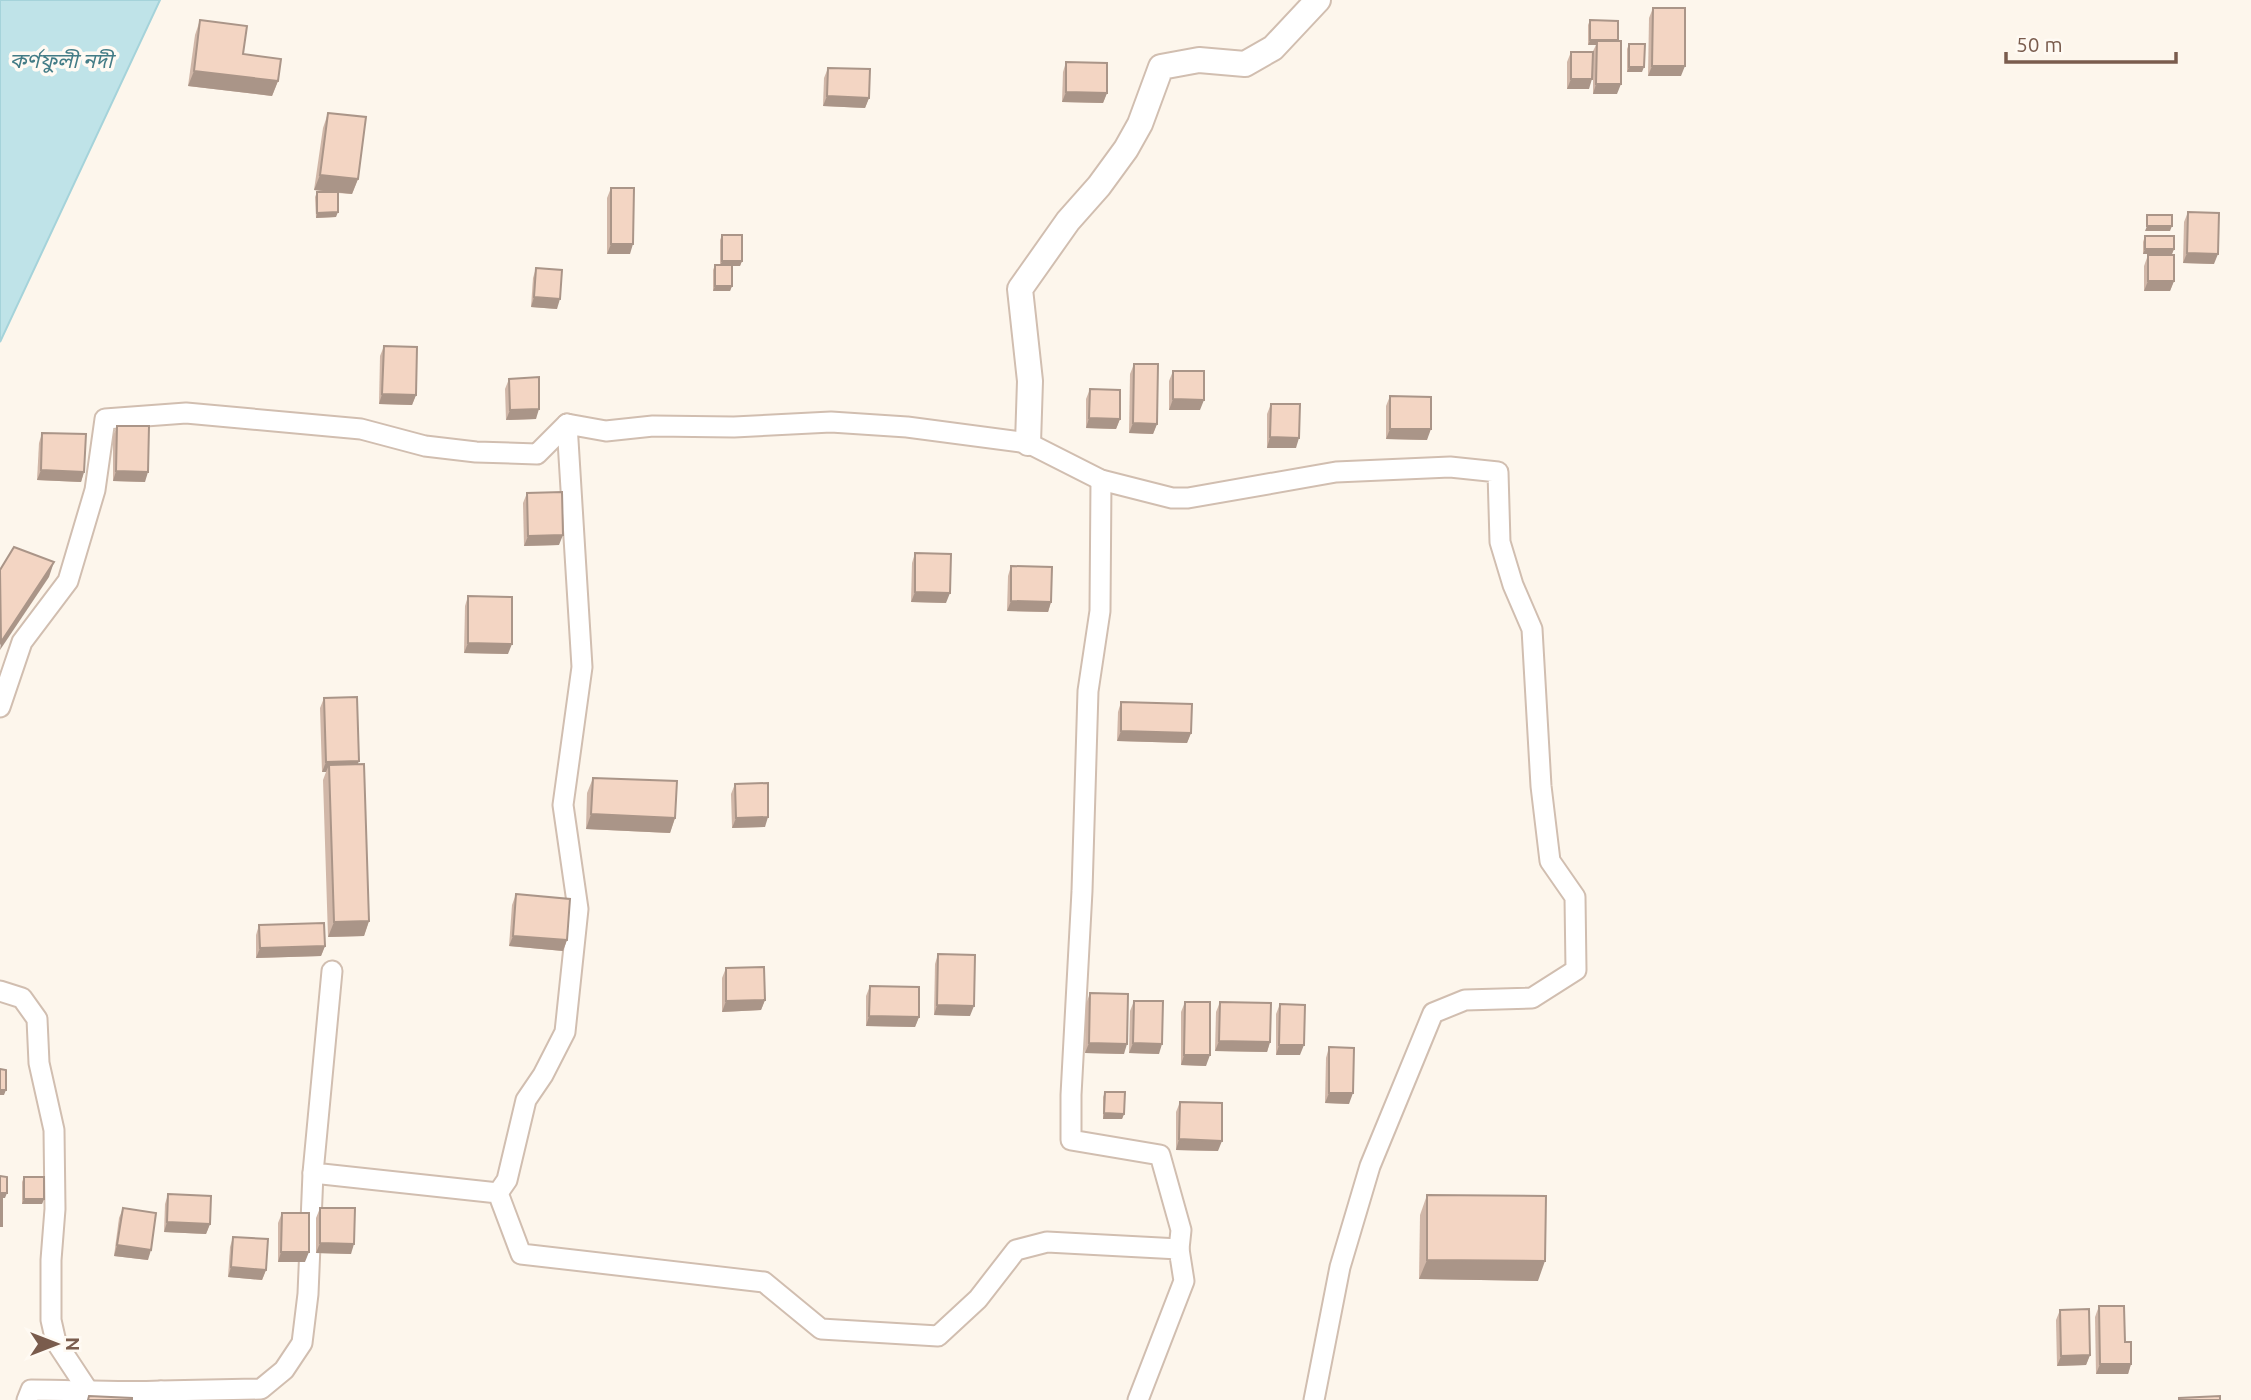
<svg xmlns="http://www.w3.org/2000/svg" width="2251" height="1400" font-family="Ubuntu,'Noto Sans Bengali',sans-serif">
<rect width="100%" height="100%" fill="#fdf6ec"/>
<!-- water -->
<path fill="#bfe3e8" stroke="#a5d3da" stroke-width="2" d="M0,0H160L0,342Z"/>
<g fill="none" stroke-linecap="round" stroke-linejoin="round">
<!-- minor casing -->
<g stroke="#d1beb0" stroke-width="23">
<g id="minor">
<path d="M1101,480L1100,611L1088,691L1082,891L1071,1095V1140L1160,1155L1181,1230L1179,1249"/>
<path d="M0,707L22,642L68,581L95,490L105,419L186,413L361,429L425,446L476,452L537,454L567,424"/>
<path d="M332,971L313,1173L498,1193L521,1254L764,1282L821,1329L938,1336L978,1299L1016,1250L1047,1242L1179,1249L1184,1281L1138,1400"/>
<path d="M0,991L22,998L37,1019L39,1063L54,1130L55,1209L51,1260V1320L56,1342L87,1389"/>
<path d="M498,1193L507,1180L526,1100L543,1075L565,1032L578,909L563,805L582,667L567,424L606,431L653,426L734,427L831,422L907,427L1028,443L1101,480L1172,498H1188L1336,472L1450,467L1498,472L1500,542L1513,585L1532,629L1541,786L1550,861L1575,897L1576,970L1532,998L1465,1000L1433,1013L1370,1166L1340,1267L1314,1400"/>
<path d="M27,1400L31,1390C74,1390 117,1393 161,1391"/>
<path d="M153,1400L161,1391L261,1389L284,1370L302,1343L308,1294L313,1173"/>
</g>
</g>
<!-- tertiary casing -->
<g stroke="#d1beb0" stroke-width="28">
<path id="tertiary" d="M1028,443L1030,381L1020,289L1068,221L1099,186L1126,149L1140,124L1161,67L1199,60L1245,64L1273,48L1318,0"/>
</g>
<!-- minor -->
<use href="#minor" stroke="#fff" stroke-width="19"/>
<!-- tertiary -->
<use href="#tertiary" stroke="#fff" stroke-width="24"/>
</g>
<!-- wall -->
<g fill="#d1b7a8">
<path d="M1653,8L1681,76H1648L1649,18Z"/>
<path d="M200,20L278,81L272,96L188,86L195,35Z"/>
<path d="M1590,20L1618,41L1617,94H1593V51L1596,45H1588V25Z"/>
<path d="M1629,44L1642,72H1627V49Z"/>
<path d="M1571,52L1589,89H1567V62Z"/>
<path d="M1066,62L1107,93L1103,103L1062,102L1063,72Z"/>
<path d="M828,68L869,98L865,108L823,106L824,78Z"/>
<path d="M328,113L358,179L352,194L338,193L336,217L316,218L315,197L317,192H332L314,190L323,128Z"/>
<path d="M611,188L630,254H607V198Z"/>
<path d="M2188,212L2214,264L2183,263L2184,222Z"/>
<path d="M722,235L742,261L740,266H732V286L730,291H713V270L715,265H720V240Z"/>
<path d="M2145,236L2174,249L2172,254H2143V242Z"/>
<path d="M2148,255L2174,281L2170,291H2144V266Z"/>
<path d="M536,268L557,309L531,307L533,278Z"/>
<path d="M384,346L416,395L412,405L379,404L380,356Z"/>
<path d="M1134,364L1157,424L1153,434L1129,433L1130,374Z"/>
<path d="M1173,371L1200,410H1169V381Z"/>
<path d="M509,379L536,419L506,420L505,389Z"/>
<path d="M1090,389L1120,419L1116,429L1086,428V399Z"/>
<path d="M1390,396L1427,440L1386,439V406Z"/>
<path d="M1271,404L1296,448H1267V414Z"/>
<path d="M117,426L145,482L113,481V436Z"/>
<path d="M42,433L84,472L81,482L37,480L39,443Z"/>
<path d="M527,493L559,545L524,546L523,503Z"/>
<path d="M915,553L946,603L911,602L912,563Z"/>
<path d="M1011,566L1051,602L1048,612L1007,611L1008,576Z"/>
<path d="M468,596L508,654L464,653L465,606Z"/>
<path d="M324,698L357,764L369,921L364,936L328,937L323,780L326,772H322L320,708Z"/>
<path d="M1121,702L1191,733L1187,743L1117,741L1118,712Z"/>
<path d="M593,778L675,818L670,833L586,829L587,793Z"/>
<path d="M735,784L765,827L732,828L731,794Z"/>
<path d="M516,894L567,940L563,951L509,946L512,905Z"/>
<path d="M259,925L325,946L321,956L256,958V935Z"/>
<path d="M938,954L970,1016L934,1015L935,964Z"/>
<path d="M726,968L765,1000L761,1010L722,1012V978Z"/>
<path d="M870,986L919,1017L915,1027L866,1026V996Z"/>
<path d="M1090,993L1124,1054L1085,1053L1086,1004Z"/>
<path d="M1134,1001L1159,1054L1129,1053L1130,1011Z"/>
<path d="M1185,1002L1206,1066L1181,1065V1012Z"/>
<path d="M1220,1002L1270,1042L1267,1052L1215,1051L1216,1012Z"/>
<path d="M1280,1004L1300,1055H1276V1014Z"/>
<path d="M1329,1047L1349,1104L1325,1103L1326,1058Z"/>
<path d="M1105,1092L1124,1114L1122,1119H1103V1097Z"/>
<path d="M1180,1102L1218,1151L1176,1150V1112Z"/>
<path d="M24,1177L44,1199L42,1204H22V1182Z"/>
<path d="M168,1194L210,1224L206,1234L164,1232L165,1204Z"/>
<path d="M1427,1195L1538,1281L1419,1279L1420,1215Z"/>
<path d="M123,1208L148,1260L114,1256L119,1218Z"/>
<path d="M320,1208L351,1254L316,1253V1218Z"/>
<path d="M282,1213L305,1262H278V1223Z"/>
<path d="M233,1237L266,1270L262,1280L228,1277L230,1247Z"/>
<path d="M2099,1306L2125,1342L2131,1364L2128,1374H2096L2095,1317Z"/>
<path d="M2060,1310L2090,1355L2086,1365L2057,1366L2056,1320Z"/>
</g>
<!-- shaded-wall -->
<g fill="#aa9588">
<path d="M1590,40H1618L1616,45L1597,41L1596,45H1588Z"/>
<path d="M1652,66H1685L1681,76H1648Z"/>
<path d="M1629,67H1644L1642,72H1627Z"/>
<path d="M194,71L278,81L272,96L188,86Z"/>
<path d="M1571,79H1592L1589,89H1567Z"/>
<path d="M1596,84H1621L1617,94H1593Z"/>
<path d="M1066,92L1107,93L1103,103L1062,102Z"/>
<path d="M827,96L869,98L865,108L823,106Z"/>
<path d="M320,175L358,179L352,194L314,190Z"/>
<path d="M338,212L336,217L316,218L317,213Z"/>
<path d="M2147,226H2172L2170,231H2145Z"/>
<path d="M611,244H633L630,254H607Z"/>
<path d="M2145,249H2174L2172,254H2143Z"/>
<path d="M2187,253L2218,254L2214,264L2183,263Z"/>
<path d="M722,261H742L740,266H720Z"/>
<path d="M2148,281H2174L2170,291H2144Z"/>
<path d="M715,286H732L730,291H713Z"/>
<path d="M534,297L560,299L557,309L531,307Z"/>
<path d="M382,394L416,395L412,405L379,404Z"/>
<path d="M1173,399L1204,400L1200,410H1169Z"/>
<path d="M539,409L536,419L506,420L510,410Z"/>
<path d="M1089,418L1120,419L1116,429L1086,428Z"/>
<path d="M1133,423L1157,424L1153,434L1129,433Z"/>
<path d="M1390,429H1431L1427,440L1386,439Z"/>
<path d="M1270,437L1299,438L1296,448H1267Z"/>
<path d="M41,470L84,472L81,482L37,480Z"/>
<path d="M116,471L148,472L145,482L113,481Z"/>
<path d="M563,535L559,545L524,546L528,536Z"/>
<path d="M54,562L49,577L0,650L1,642Z"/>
<path d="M915,592L950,593L946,603L911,602Z"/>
<path d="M1011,601L1051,602L1048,612L1007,611Z"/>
<path d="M468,643L512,644L508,654L464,653Z"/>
<path d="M1121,731L1191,733L1187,743L1117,741Z"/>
<path d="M359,761L355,771L329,765L326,772H322L326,762Z"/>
<path d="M591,814L675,818L670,833L586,829Z"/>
<path d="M768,817L765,827L732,828L736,818Z"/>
<path d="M369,921L364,936L328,937L334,922Z"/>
<path d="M513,936L567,940L563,951L509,946Z"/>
<path d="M325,946L321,956L256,958L260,948Z"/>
<path d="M765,1000L761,1010L722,1012L726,1001Z"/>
<path d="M937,1005L974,1006L970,1016L934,1015Z"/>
<path d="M869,1016L919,1017L915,1027L866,1026Z"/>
<path d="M1219,1041L1270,1042L1267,1052L1215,1051Z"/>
<path d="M1089,1043L1127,1044L1124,1054L1085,1053Z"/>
<path d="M1133,1043L1162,1044L1159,1054L1129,1053Z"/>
<path d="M1279,1045H1304L1300,1055H1276Z"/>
<path d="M1184,1055H1210L1206,1066L1181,1065Z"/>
<path d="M0,1090H6L4,1095H0Z"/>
<path d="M1329,1093H1353L1349,1104L1325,1103Z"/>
<path d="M1104,1113L1124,1114L1122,1119H1103Z"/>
<path d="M1179,1139L1222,1141L1218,1151L1176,1150Z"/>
<path d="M0,1193H7L5,1198H0Z"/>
<path d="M24,1199H44L42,1204H22Z"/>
<path d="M167,1222L210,1224L206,1234L164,1232Z"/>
<path d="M320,1243L354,1244L351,1254L316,1253Z"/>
<path d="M117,1245L151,1250L148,1260L114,1256Z"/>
<path d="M281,1252H309L305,1262H278Z"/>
<path d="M1427,1260L1545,1261L1538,1281L1419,1279Z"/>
<path d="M231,1267L266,1270L262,1280L228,1277Z"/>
<path d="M2090,1355L2086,1365L2057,1366L2061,1356Z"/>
<path d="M2100,1364H2131L2128,1374H2096Z"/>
</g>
<!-- building -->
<g fill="#f3d5c3" stroke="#aa9588" stroke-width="2">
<path d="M1653,8H1685V66H1652Z"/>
<path d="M200,20L247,26L243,54L281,59L278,81L194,71Z"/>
<path d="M1590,20L1618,21V40H1590Z"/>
<path d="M1597,41H1621V84H1596Z"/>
<path d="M1629,44H1645L1644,67H1629Z"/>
<path d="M1571,52H1593L1592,79H1571Z"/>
<path d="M1066,62L1107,63V93L1066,92Z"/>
<path d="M828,68L870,69L869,98L827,96Z"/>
<path d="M328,113L366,117L358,179L320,175Z"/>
<path d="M611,188H634L633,244H611Z"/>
<path d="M317,192H338V212L317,213Z"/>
<path d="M2188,212L2219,213L2218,254L2187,253Z"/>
<rect x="2147" y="215" width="25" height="11"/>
<rect x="722" y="235" width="20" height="26"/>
<rect x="2145" y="236" width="29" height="13"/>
<rect x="2148" y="255" width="26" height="26"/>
<rect x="715" y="265" width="17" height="21"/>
<path d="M536,268L562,270L560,299L534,297Z"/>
<path d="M384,346L417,347L416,395L382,394Z"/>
<path d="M1134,364H1158L1157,424L1133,423Z"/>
<path d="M1173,371H1204V400L1173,399Z"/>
<path d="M539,377V409L510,410L509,379Z"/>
<path d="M1090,389L1120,390V419L1089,418Z"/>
<path d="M1390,396L1431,397V429H1390Z"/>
<path d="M1271,404H1300L1299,438L1270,437Z"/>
<path d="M117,426H149L148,472L116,471Z"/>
<path d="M42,433L86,434L84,472L41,470Z"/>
<path d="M562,492L563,535L528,536L527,493Z"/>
<path d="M14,547L54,562L1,642L0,570Z"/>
<path d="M915,553L951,554L950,593L915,592Z"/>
<path d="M1011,566L1052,567L1051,602L1011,601Z"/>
<path d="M468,596L512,597V644L468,643Z"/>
<path d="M357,697L359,761L326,762L324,698Z"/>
<path d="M1121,702L1192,704L1191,733L1121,731Z"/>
<path d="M364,764L369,921L334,922L329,765Z"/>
<path d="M593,778L677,781L675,818L591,814Z"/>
<path d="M768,783V817L736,818L735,784Z"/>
<path d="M516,894L570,899L567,940L513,936Z"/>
<path d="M324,923L325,946L260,948L259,925Z"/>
<path d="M938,954L975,955L974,1006L937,1005Z"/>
<path d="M764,967L765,1000L726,1001V968Z"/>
<path d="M870,986L919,987V1017L869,1016Z"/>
<path d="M1090,993L1128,994L1127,1044L1089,1043Z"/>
<path d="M1134,1001H1163L1162,1044L1133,1043Z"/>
<path d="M1185,1002H1210V1055H1184Z"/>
<path d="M1220,1002L1271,1003L1270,1042L1219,1041Z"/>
<path d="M1280,1004L1305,1005L1304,1045H1279Z"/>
<path d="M1329,1047L1354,1048L1353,1093H1329Z"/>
<path d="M0,1069L6,1070V1090H0Z"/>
<path d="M1105,1092H1125L1124,1114L1104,1113Z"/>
<path d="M1180,1102L1222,1103V1141L1179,1139Z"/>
<path d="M0,1176L7,1177V1193H0Z"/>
<rect x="24" y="1177" width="20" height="22"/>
<path d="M168,1194L211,1196L210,1224L167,1222Z"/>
<path d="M1427,1195L1546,1196L1545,1261L1427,1260Z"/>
<rect x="0" y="1196" width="2" height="30"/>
<path d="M123,1208L156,1213L151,1250L117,1245Z"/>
<path d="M320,1208H355L354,1244L320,1243Z"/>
<path d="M282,1213H309V1252H281Z"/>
<path d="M233,1237L268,1239L266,1270L231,1267Z"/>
<path d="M2099,1306H2124L2125,1342H2131V1364H2100Z"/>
<path d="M2089,1309L2090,1355L2061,1356L2060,1310Z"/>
<path d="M89,1396L132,1398V1400H88Z"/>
<path d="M2220,1396V1400H2179V1398Z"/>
</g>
<g text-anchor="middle" stroke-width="7" stroke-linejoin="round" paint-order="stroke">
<!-- water labels -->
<g font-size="21" font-style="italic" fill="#437c86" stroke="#fffaf3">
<text x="61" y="68">কর্ণফুলী নদী</text>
</g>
</g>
<!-- north arrow -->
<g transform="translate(56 1344) rotate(90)" stroke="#fffaf3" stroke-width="5" paint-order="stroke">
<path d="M0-5L12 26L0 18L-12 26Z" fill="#7a5c4d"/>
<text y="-10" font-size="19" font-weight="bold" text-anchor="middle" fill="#7a5c4d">N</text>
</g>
<!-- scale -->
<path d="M2006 52v10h170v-10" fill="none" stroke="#7a5c4d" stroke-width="3.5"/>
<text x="2016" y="52" font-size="21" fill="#7a5c4d" stroke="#fffaf3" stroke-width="5" paint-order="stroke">50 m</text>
</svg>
